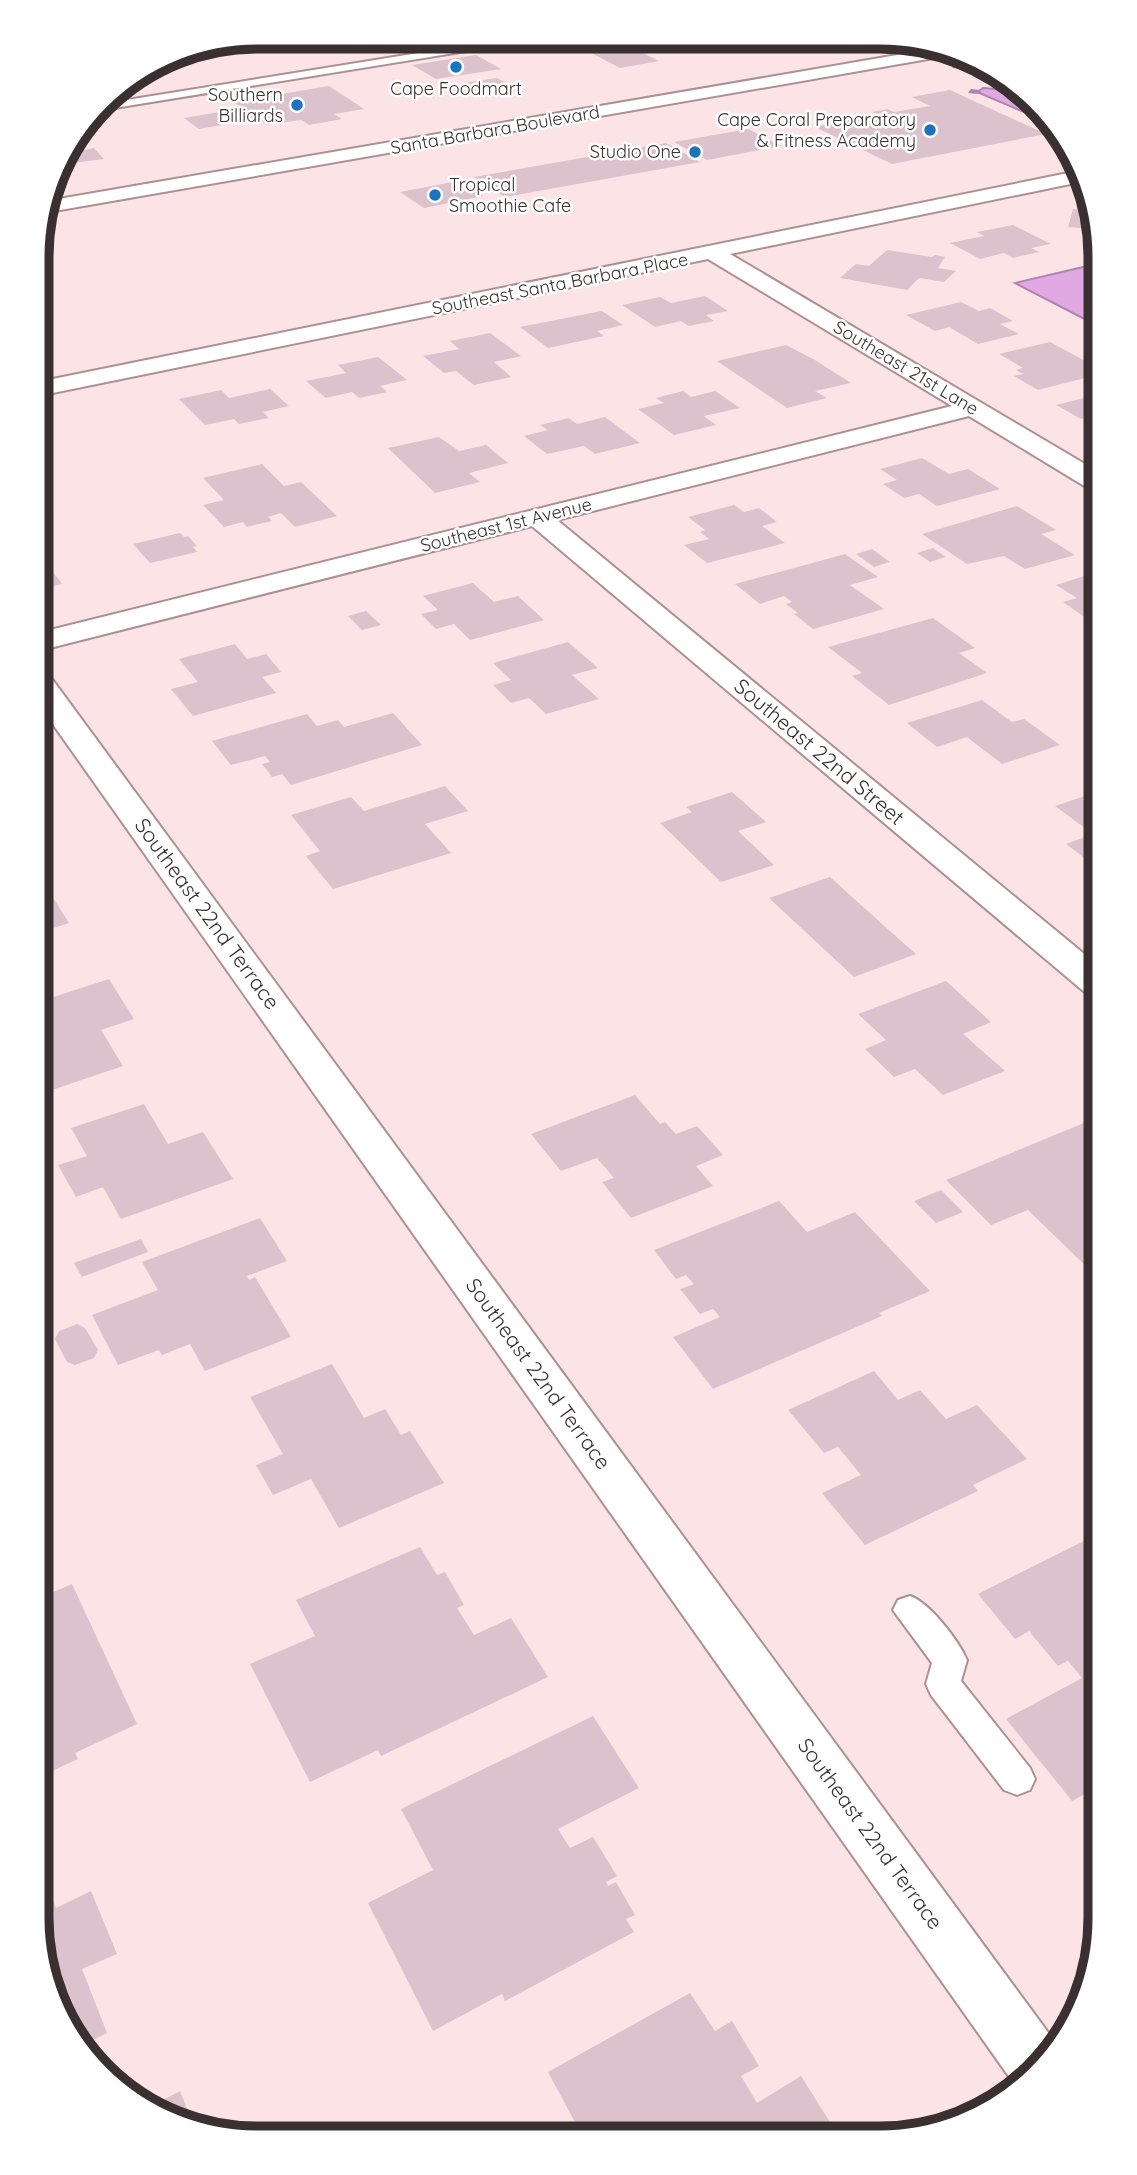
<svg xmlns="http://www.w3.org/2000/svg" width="1137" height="2175" font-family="Quicksand,sans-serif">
<rect width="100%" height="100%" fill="#fce4e6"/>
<!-- water -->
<g fill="#e1a9e3" stroke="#af85ae" stroke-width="2">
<path d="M983,88L996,89L1035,106L1045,121L977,92Z"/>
<path d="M1100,263V327L1015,283Z"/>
</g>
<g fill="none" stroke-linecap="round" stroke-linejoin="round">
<!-- stream -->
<g fill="#af85ae" fill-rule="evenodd">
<path d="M955,64L964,65L965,67L961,69L952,68Z"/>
<path d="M971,89L980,90L981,92L977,94L968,93Z"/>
</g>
</g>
<!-- building -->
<g fill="#dcc2cd">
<path d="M581,39H615L659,61L620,68L568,41Z"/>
<path d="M703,40H783V41L726,51Z"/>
<path d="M476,55L501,69L436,79L412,65Z"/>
<path d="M497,78L512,86L478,91L463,83Z"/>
<path d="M329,86L364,109L334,114L342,119L309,125L301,120L267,125L258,119L199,129L184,118L243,108L233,102Z"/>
<path d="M950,90L1046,134L892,164L815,127L838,122L832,119L847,116L854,120L878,115L872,112L887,109L894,112L930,106L912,97Z"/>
<path d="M748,129L781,146L707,160L674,142Z"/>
<path d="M666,143L700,162L505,197L474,177Z"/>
<path d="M94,148L104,159L73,163L64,154Z"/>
<path d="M458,181L483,196L424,208L400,192Z"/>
<path d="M1091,203L1096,229L1068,227L1073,209L1090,210Z"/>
<path d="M1013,225L1051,244L1031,248L1039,252L1013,258L1004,253L980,259L950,243L984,236L977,232Z"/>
<path d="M887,250L932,257L935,255L945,257L938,268L956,271L944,282L919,278L907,290L840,278L856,264L869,266Z"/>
<path d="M705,296L728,311L706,315L714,321L689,326L681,321L655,327L622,305L660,297L671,303Z"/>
<path d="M961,302L979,311L990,308L1013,321L1000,324L1019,334L978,344L949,327L935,331L906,315Z"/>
<path d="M602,311L623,325L597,331L604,336L548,348L520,327Z"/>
<path d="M490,333L521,356L494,362L511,377L474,385L456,371L444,373L423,356L459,349L450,341Z"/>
<path d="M1050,342L1100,369V374L1038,390L1014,376L1023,374L1016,370L1023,368L999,354Z"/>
<path d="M786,345L815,360L851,383L815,391L827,398L787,408L717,361Z"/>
<path d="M378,357L407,380L380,386L387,392L359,398L352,392L326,398L306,381L346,373L338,365Z"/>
<path d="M270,389L289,406L263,412L269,418L239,424L234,419L205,425L179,399L221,390L229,398Z"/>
<path d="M683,391L691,397L715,391L740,408L704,416L716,425L674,435L638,409L664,403L656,398Z"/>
<path d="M1100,394V414L1081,419L1056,405Z"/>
<path d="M605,417L640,443L595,454L584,446L547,454L524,436L548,430L540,425L569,418L577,424Z"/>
<path d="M439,437L459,451L486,445L508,463L469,473L480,482L435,493L388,448Z"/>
<path d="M922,458L949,474L968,469L1000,489L937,506L919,494L904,498L883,484L897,480L880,469Z"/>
<path d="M262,464L284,486L301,482L337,516L295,527L281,513L268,517L272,521L247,527L243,522L224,527L203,505L224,500L203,478Z"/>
<path d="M734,505L744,512L759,508L777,522L762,526L785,543L707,563L684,545L709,539L700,532L705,530L688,517Z"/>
<path d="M1017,506L1056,530L1041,534L1075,555L1025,569L1004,556L967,564L922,534Z"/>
<path d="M180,533L184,537L188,536L197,546L193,547L197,552L150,563L133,544Z"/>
<path d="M933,548L946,557L930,562L917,553Z"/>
<path d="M872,549L890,562L874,567L856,554Z"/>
<path d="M38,554L60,581L62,584L38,590Z"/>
<path d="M845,554L878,577L850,585L884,609L813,629L794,614L798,613L786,604L792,602L784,596L760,604L735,584Z"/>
<path d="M1100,571V614L1086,618L1063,602L1077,598L1056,585Z"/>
<path d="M473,583L494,602L518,596L544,620L470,640L454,624L436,629L421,614L438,610L423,596Z"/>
<path d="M366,611L381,625L362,630L348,616Z"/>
<path d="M933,618L975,648L959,653L987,673L889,705L852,676L862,673L828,647Z"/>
<path d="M568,642L598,668L572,675L599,699L546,714L529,698L511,703L493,685L511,680L493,663Z"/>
<path d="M235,644L247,659L266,654L281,672L262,677L276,693L193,716L171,689L198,682L179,659Z"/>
<path d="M982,700L1012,722L1024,719L1060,745L1002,764L967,737L937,747L907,723Z"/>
<path d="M393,713L422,745L291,785L282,774L272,777L262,764L270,762L265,756L231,765L212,741L307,714L317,726L338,720L344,727Z"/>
<path d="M445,786L468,811L425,824L451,853L333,889L306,856L320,851L291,815L351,797L364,811Z"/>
<path d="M1100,791V870L1066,844L1093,834L1055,806Z"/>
<path d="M732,792L766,822L738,831L774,865L721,882L660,823L692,812L686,807Z"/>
<path d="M830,877L901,941L916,954L854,977L769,898Z"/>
<path d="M52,896L69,923L38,933V900Z"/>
<path d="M109,979L134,1019L101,1030L123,1066L49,1091L38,1071V1002Z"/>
<path d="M946,981L991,1022L963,1034L1005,1071L943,1095L915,1069L894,1077L865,1049L886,1040L858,1014Z"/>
<path d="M635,1095L660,1124L665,1122L676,1134L697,1126L723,1155L696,1166L713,1186L631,1218L602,1182L614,1178L597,1158L561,1171L531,1134Z"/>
<path d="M144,1104L168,1144L203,1132L233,1179L121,1219L103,1187L76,1197L58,1165L87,1156L71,1128Z"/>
<path d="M1096,1118L1100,1122V1271L1094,1274L1028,1210L991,1225L946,1180Z"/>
<path d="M941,1190L963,1212L936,1223L914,1201Z"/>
<path d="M779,1201L807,1232L855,1212L930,1291L879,1313L882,1316L713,1389L673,1337L720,1317L713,1309L700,1314L680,1289L694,1284L686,1275L676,1279L654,1250Z"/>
<path d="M260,1218L287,1261L247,1276L249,1280L255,1277L291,1337L205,1371L190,1344L162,1355L159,1350L118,1365L92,1315L158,1290L142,1262Z"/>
<path d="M141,1239L148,1252L82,1277L74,1263Z"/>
<path d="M77,1324L85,1328L98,1350L94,1358L75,1365L67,1362L55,1339L59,1331Z"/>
<path d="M332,1364L364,1418L385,1409L401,1435L410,1431L444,1483L339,1528L311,1479L273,1495L256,1465L283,1454L250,1397Z"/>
<path d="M874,1371L898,1400L920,1390L946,1419L977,1405L1027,1459L973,1485L978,1491L865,1545L822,1493L861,1475L838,1447L824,1453L788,1410Z"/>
<path d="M1100,1533V1786L1072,1801L1006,1719L1082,1678L1068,1661L1058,1666L1029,1631L1015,1639L978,1594Z"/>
<path d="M420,1547L437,1575L445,1572L464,1605L457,1608L474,1635L511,1618L548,1677L381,1756L378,1750L310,1782L250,1664L315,1636L296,1600Z"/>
<path d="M72,1584L137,1724L75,1753L78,1759L37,1778V1599Z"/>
<path d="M593,1716L639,1788L558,1829L570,1848L593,1837L617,1876L606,1882L608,1886L616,1882L635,1915L626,1919L634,1932L505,2001L502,1994L433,2031L368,1903L433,1870L401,1809Z"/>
<path d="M37,1860L56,1908L91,1891L117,1954L82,1969L107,2033L85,2044L48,1989L37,1918Z"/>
<path d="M690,1993L715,2031L732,2021L759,2066L741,2076L757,2103L801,2076L840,2138L583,2137L548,2072Z"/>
<path d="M180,2091L194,2126L160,2116L148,2108Z"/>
</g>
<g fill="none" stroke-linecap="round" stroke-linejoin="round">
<!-- lane casing -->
<g stroke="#ac9092" stroke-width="4">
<g id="lane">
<path d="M512,38L541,39L96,111L102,104Z"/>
<path d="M910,1596C930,1603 958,1640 967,1660L961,1681L1030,1768L1035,1779L1030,1790L1017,1795L1004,1790L931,1695L926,1684L932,1663L893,1610L898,1600Z"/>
</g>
</g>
<!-- street casing -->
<g stroke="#ac9092" stroke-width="4">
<g id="street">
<path d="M1078,171L1085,181L730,254L1100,473V492L1091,490L969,416L557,520L1100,967V997L1087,994L532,526L38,651V633L952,406L708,259L38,396V382Z"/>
<path d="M38,672L49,675L1058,2046L1017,2088L38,703Z"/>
</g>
</g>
<!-- secondary casing -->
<g stroke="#ac9092" stroke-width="4">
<path id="secondary" d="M938,48L951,55L43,213L47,201Z"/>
</g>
<!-- lane -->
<use href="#lane" fill="#fff" fill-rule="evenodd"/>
<!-- street -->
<use href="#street" fill="#fff" fill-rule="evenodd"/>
<!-- secondary -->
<use href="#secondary" fill="#fff" fill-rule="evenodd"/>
</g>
<!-- markers -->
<g fill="#1e73c1" stroke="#fff" stroke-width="2.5">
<circle cx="456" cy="67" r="7"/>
<circle cx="297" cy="105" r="7"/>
<circle cx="930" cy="130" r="7"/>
<circle cx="695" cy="152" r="7"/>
<circle cx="435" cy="195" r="7"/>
</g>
<g text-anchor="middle" stroke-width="5" stroke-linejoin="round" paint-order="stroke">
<!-- far-poi labels -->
<g font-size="18" fill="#3b3031" stroke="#fff" text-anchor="end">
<text x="456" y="95" text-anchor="middle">Cape Foodmart</text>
<text x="283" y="101">Southern<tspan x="283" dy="21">Billiards</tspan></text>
<text x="916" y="126">Cape Coral Preparatory<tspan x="916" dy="21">&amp; Fitness Academy</tspan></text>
<text x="681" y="158">Studio One</text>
<text x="449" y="191" text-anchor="start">Tropical<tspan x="449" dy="21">Smoothie Cafe</tspan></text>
</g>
<!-- far-street labels -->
<g font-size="18" fill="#3b3031" stroke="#fff">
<text transform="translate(495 130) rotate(-10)" y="6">Santa Barbara Boulevard</text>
<text transform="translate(560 284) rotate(-11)" y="6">Southeast Santa Barbara Place</text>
<text transform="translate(906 368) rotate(31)" y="6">Southeast 21st Lane</text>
<text transform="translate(506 525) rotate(-14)" y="6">Southeast 1st Avenue</text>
</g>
<!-- street labels -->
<g font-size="21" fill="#3b3031" stroke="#fff">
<text transform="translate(819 752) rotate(40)" y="7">Southeast 22nd Street</text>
<text transform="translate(207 914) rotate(54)" y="7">Southeast 22nd Terrace</text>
<text transform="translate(538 1374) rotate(54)" y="7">Southeast 22nd Terrace</text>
<text transform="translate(870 1834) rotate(54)" y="7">Southeast 22nd Terrace</text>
</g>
</g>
<!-- crop -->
<path d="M0 0H1137V2175H0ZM257 49H880A208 208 0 0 1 1088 257V1918A208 208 0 0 1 880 2126H257A208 208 0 0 1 49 1918V257A208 208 0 0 1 257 49Z" fill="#fff" fill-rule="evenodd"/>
<path fill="none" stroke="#3b3031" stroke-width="9" d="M257 49H880A208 208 0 0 1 1088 257V1918A208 208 0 0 1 880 2126H257A208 208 0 0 1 49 1918V257A208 208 0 0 1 257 49Z"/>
</svg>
